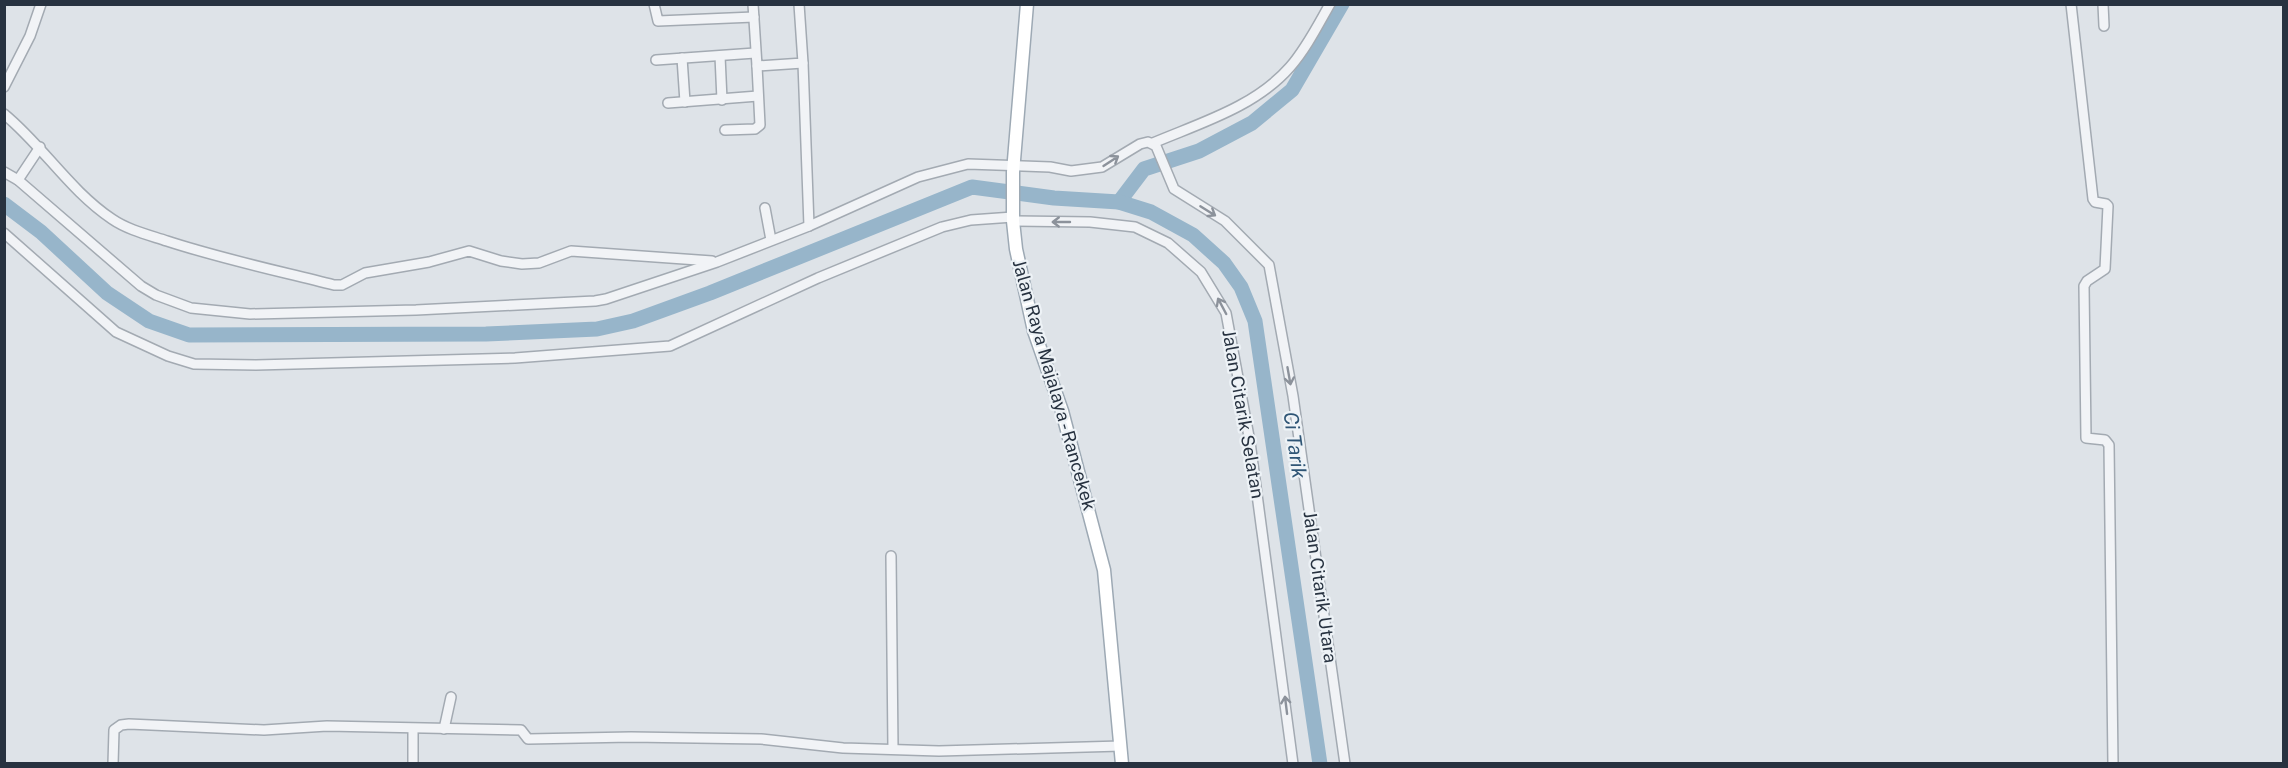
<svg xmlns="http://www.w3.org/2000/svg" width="2288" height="768" font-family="'Public Sans',sans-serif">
<rect width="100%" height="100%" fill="#dee3e8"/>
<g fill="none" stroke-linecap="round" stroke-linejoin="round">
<!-- river -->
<g stroke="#97b5ca" stroke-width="15">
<path d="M1119,202L1144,169L1199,151L1252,123L1292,90L1342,4"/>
<path d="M4,204L41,232L107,293L149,321L189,335L486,334L597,329L633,321L710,293L972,187L1054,198L1119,202L1151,212L1193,235L1224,263L1241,287L1255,321L1320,764"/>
</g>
<!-- minor casing -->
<g stroke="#a3aab2" stroke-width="12">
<g id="minor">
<path d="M654,4L658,21L754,17"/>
<path d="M753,4L757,66L803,63L799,4"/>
<path d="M2071,4L2093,199L2095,202L2106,204L2108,206L2105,269L2087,281L2084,286L2086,438L2105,440L2109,445L2113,764"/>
<path d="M2103,4L2104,26"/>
<path d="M720,56L722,100"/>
<path d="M682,58L685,102"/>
<path d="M656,60L755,53"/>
<path d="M803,63L809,226"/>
<path d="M4,87L30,36L41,4"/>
<path d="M668,103L758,96"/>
<path d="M4,114C43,146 70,191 112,219C128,230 149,235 167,241C222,259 279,271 334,285H342L365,273L429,262L469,251L501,261L522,264L539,263L571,251L712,261"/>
<path d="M725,130L755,129L760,125L757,66"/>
<path d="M1153,143C1200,123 1255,107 1290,67C1306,49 1318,25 1330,4"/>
<path d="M4,172L18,180L141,286L156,295L191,308L250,314L416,310L595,301L606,299L717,262L809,226L918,177L968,164L1050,167L1071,171L1102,167L1140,144L1148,142L1156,146L1174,189L1225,221L1269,265L1293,396L1345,764"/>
<path d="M18,180L40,147"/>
<path d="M765,208L771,240"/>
<path d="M1013,221L1090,222L1135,227L1168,243L1201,272L1226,313L1250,442L1293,764"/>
<path d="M4,233L116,332L168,356L194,364L256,365L515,358L670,346L818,278L942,227L971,220L1013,217"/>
<path d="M891,556L893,749"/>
<path d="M444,729L451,697"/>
<path d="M113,764L114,730L121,725L129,724L264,730L327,726L521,730L528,739L631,737L761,739L843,748L939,751L1121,746"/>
<path d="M413,764V729"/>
</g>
</g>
<!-- major casing -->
<g stroke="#9da9b4" stroke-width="15">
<path id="major" d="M1027,4L1013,172V221L1016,249L1034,331L1062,411L1104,570L1122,764"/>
</g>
<!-- minor -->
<use href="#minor" stroke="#f1f3f6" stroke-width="9"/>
<!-- major -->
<use href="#major" stroke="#fff" stroke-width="12"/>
</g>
<!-- one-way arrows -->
<defs><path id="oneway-shaft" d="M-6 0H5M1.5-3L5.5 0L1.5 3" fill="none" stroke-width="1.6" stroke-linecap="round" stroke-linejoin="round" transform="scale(1.5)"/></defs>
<g stroke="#8c929b">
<use href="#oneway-shaft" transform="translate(1111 161) rotate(-33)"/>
<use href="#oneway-shaft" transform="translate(1208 211) rotate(32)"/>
<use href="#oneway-shaft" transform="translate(1061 222) rotate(-180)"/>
<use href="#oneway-shaft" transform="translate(1222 306) rotate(-118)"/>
<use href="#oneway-shaft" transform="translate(1289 376) rotate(80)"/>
<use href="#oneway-shaft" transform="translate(1286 705) rotate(-97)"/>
</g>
<g text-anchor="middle" stroke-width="4.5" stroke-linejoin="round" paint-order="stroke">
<!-- street labels -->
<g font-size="18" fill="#273240" stroke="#edf2f6">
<text transform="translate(1054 385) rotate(74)" y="6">Jalan Raya Majalaya - Rancekek</text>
<text transform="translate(1243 414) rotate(80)" y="6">Jalan Citarik Selatan</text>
<text transform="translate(1320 587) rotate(82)" y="6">Jalan Citarik Utara</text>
</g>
<!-- water labels -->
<g font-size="20" font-style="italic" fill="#2f5575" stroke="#edf2f6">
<text transform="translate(1295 445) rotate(82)" y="7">Ci Tarik</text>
</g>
</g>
<!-- border -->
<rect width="2288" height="768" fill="none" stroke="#273240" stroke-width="12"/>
</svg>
